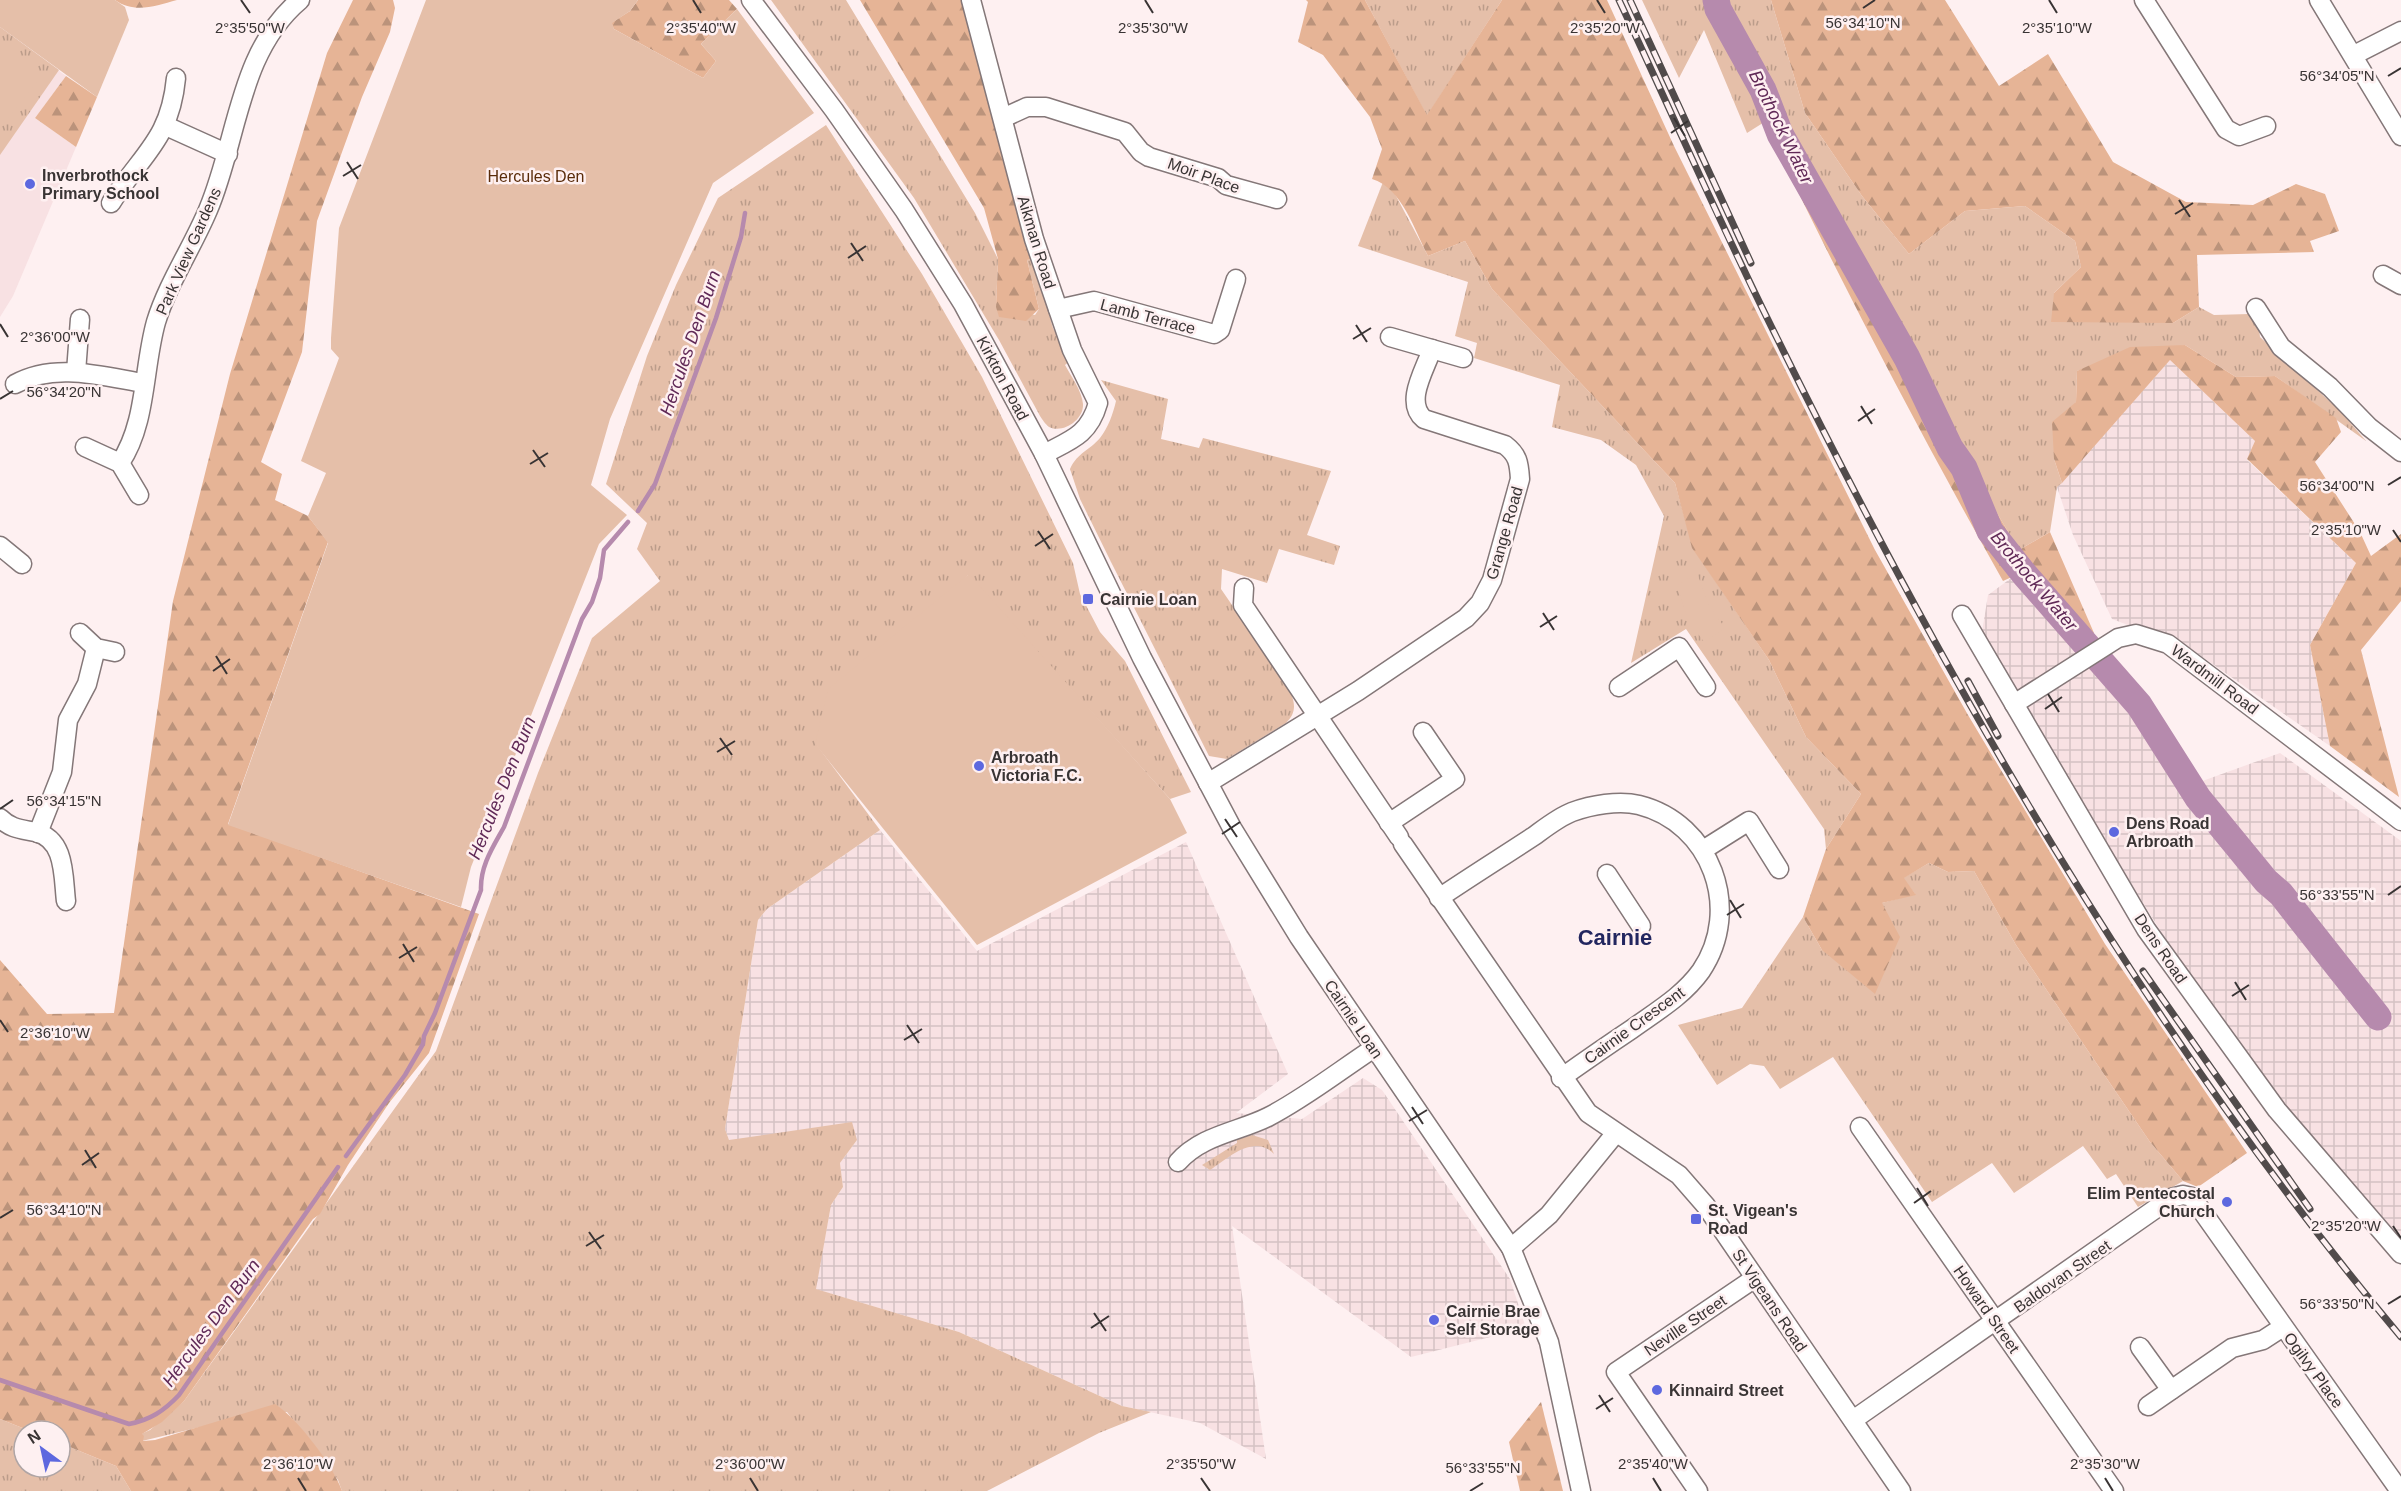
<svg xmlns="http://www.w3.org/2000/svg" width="2401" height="1491" font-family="Helvetica,sans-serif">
<defs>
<pattern id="industrial-grid" width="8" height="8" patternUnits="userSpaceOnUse" patternTransform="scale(1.5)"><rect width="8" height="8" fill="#f8e1e3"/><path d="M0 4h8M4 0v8" fill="none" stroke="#d5c2c3"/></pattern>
<pattern id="grass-tufts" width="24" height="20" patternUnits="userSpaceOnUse" patternTransform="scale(1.5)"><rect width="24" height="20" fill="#e5bfa9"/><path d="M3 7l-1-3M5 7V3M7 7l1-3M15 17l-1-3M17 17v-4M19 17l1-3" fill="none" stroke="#bb9c8a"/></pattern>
<pattern id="forest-firs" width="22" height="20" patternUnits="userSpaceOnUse" patternTransform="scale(1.5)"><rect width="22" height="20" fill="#e6b496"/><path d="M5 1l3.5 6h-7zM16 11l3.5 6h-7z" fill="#bb937b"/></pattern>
</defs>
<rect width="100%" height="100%" fill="#fef0f1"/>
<!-- built -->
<path fill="#f8e1e3" d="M0,27L66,76L35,118L76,147L13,296L0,317Z"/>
<!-- industrial -->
<g fill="url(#industrial-grid)">
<path d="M2170,360L2255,441L2247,460L2356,563L2310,645L2330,746L2191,649L2112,619L2073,535L2057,487Z"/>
<path d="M2014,576L2073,648L2139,721L2173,778L2183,788L2280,753L2401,841V1241L2274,1092L2178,959L2086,811L1982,632L1988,595Z"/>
<path d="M880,830L977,951L1186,842L1288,1074L1236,1113L1302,1119L1363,1078L1382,1090L1510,1279L1526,1328L1411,1357L1232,1226L1266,1459L1200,1423L1122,1406L959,1332L815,1289L831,1205L843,1187L840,1163L857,1140H729L725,1129L758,920L767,909Z"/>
</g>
<!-- grass -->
<g fill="url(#grass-tufts)">
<path d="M771,0H846L975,213L998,259L996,307L1035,315L1039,309L1027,260L1033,259L1053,328L1070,361L1065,365C1071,376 1082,391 1083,404C1084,420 1063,434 1049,427C1046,425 1042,419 1040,416L999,340L914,198Z"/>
<path d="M1365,0H1502L1427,116Z"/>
<path d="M1642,0H1771L1805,113L1862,196L1909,254L1965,211L2025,206L2075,241L2081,267L2054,293L2173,323L2199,307L2214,315L2249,314L2259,329L2260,337L2340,411L2366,441L2275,376L2236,377L2185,345L2077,371L2076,402L2054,459L2062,483L2057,487L2050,532L2019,550L1957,446L1797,146L1785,165L1766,121L1747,133L1704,30L1679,78Z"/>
<path d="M0,27L59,70L0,155Z"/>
<path d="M826,125L922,274L982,377L1073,563L1080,594L1100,632L1125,661L1191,792L1170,799L968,575L816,744L880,830L767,909L758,920L725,1129L729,1140L852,1122L857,1140L840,1163L843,1187L831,1205L816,1289L959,1332L1122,1406L1151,1412L1099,1433L987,1491H342L338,1480L287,1412L213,1424L142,1441L141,1434L150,1430L184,1401L436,1051L538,773L592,638L660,581L637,549L647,523L606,484L647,356L676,285L718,198Z"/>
<path d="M1383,182L1395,194L1428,256L1465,241L1492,289L1675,483L1693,548L1769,660L1806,737L1861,794L1826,849L1824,829L1686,629L1631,663L1664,516L1636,465L1601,440L1552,427L1560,385L1474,358L1477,343L1455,336L1468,282L1358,246Z"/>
<path d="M1101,380L1168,399L1161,439L1199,448L1203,438L1331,471L1307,535L1340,546L1334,565L1279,549L1267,583L1222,569L1221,589L1285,682C1293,696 1300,710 1286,723L1227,759L1209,756L1112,564L1080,499L1070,469C1078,452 1089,451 1100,438C1108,428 1113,414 1116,401Z"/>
<path d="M1929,863L1948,872L1974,871L2016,945L2150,1142L2183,1181L2138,1207L2116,1174L2107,1179L2083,1146L2014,1193L1992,1163L1932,1202L1833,1057L1780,1089L1764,1066L1750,1064L1717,1085L1678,1025L1742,1008L1803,917L1822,950L1882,903L1915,894L1903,878Z"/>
<path d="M1252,1135L1268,1140L1274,1154C1254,1133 1228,1158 1210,1170L1202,1165L1237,1143V1140Z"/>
<path d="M0,1419L30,1431H24V1467H60V1443L116,1466L131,1491H0Z"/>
</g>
<!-- forest -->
<g fill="url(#forest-firs)">
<path d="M115,0H177C155,6 135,14 115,0Z"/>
<path d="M353,0H393L395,8L390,32L362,97L317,221L302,352L261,462L282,474L275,500L308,516L328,542L228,824L479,914L429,1053L389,1103L348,1165L320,1214L313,1219L184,1401L162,1422L142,1434L144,1436L143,1441L155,1440L275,1404C297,1418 334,1466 342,1491H131L116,1466L60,1443V1431H30L0,1419V960L47,1014L114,1013L173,601L230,374L327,53Z"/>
<path d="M638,0H729L737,9L701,44L716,61L703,78L614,29L611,23L630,11Z"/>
<path d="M860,0H965L1033,259L1027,260L1039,309L1026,321L999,317L996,307L998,259L984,208Z"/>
<path d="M1306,0H1365L1427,115L1502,0H1607L1674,146L1875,550L1968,715L2105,944L2247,1153L2198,1187L2183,1181L2150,1142L2016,945L1974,871L1948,872L1929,863L1904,878L1916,895L1882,903L1900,937L1875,994L1822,950L1803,917L1826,849L1861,794L1806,737L1769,660L1692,548L1675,483L1492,289L1465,241L1428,256C1415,231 1402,188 1372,179L1382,149L1370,117L1323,55L1298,42L1308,2Z"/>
<path d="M1771,0H1945L1999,86L2048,54L2113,162L2186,202L2253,205L2296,184L2325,194L2339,231L2310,241L2314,252L2197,255L2199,307L2173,323L2051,322L2054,293L2081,267L2075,241L2025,206L1965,211L1909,254L1862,196L1805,113Z"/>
<path d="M66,76L97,97L76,147L35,118Z"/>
<path d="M1797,145L1957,446L2019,550L2050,532L2094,633L2073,648L2014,576L2003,581C1926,444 1853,306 1785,165Z"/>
<path d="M2185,345L2236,377L2275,376L2336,418L2341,432L2315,462L2360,532L2371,556L2401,534V601L2361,650L2399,797L2330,746L2310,645L2356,563L2247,459L2255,441L2170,360L2062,483L2054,459L2052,422L2076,402L2077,371L2130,347Z"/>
<path d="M1541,1402L1563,1491H1520L1509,1442Z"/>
</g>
<!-- park -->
<g fill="#e5bfa9">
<path d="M0,0H115L125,7L129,20L97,97L0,27Z"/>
<path d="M426,0H638L630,11L612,23L614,29L703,78L716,61L701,44L737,9L814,113L713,183L610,419L591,485L627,515L599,544L471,867L461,907L228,825L328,543L308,516L326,473L301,461L339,358L331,349V338L339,228Z"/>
<path d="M0,46L40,78L0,128Z"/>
<path d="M1697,573L1709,605L1725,628L1704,642L1688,620L1677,586Z"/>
<path d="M969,574L1170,799L1187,833L977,945L815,744L828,689Z"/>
</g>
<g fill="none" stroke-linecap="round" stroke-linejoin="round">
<!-- stream -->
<g stroke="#b68aad" stroke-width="4.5">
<path d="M638,511L655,484L716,318L741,237L745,213"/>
<path d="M346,1156L405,1075L423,1044L424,1036L435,1013L481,890C480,866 493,847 504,827L582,619L592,602L600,578L604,550L628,522"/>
<path d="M0,1380L129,1424C150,1420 164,1411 179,1395L338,1167"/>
</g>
<!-- river -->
<path stroke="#b68aad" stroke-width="27" d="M1716,0L1718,9L1763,90L1780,134L1907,358L1950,448L1964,468L1990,531L2025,575L2139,705L2198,798L2266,881L2281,894L2378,1017"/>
<!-- minor casing -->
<g stroke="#847778" stroke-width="21">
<g id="minor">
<path d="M751,0L834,110L904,210L963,304L1044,454L1142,658L1232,828L1299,937L1511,1248L1549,1342L1581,1491"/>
<path d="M971,0L1034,239L1072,350L1098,403C1089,435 1071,440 1044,454"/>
<path d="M2144,0L2226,129L2239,136L2266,126"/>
<path d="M2319,0L2401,136"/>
<path d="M2354,55L2401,31"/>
<path d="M1003,118L1027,107H1046L1125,132L1141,152L1149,157L1218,178L1226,185L1277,199"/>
<path d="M166,126L228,154"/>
<path d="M111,203C141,154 170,141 176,78"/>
<path d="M2383,275L2401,285"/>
<path d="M2256,308L2281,347L2330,387L2369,427L2401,452"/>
<path d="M1058,309L1094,301L1214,334L1220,330L1236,279"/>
<path d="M1390,337L1463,358"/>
<path d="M76,372L80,319"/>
<path d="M15,384C54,362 102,376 143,383"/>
<path d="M85,447L120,463L139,495"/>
<path d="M120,463C147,423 143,368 156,322C168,283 192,248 208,210C238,140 238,52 300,0"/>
<path d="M0,546L22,564"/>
<path d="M1244,588L1243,605L1399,837"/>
<path d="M1962,615L2146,929L2277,1110L2401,1254"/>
<path d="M80,633L96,648L115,652"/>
<path d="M1619,687L1679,647L1706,687"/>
<path d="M2014,704L2118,638L2136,634L2168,644L2401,821"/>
<path d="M1208,783L1358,691L1466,618L1480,603L1492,580L1520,479C1519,463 1518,455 1505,445L1424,419C1404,402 1425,370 1432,349"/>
<path d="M0,818C11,829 21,829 35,832C66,839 63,877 66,901"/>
<path d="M1389,823L1455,779L1423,732"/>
<path d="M38,833L62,772L68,720L87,684L96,648"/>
<path d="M1403,844L1588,1113L1679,1175L1706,1206L1901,1491"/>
<path d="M1703,850L1749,821L1779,869"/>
<path d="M1607,874L1641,926"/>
<path d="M1439,898C1470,877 1502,857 1534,836C1545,828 1559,817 1572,812C1591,805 1619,800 1639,805C1711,823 1743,909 1701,971C1683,996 1657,1011 1632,1029C1608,1045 1585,1061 1561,1078"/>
<path d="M1860,1127L2114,1491"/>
<path d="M1178,1162C1202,1135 1238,1132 1268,1117C1305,1098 1339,1071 1374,1048"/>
<path d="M1511,1248L1549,1215L1615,1134"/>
<path d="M2140,1347L2171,1390"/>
<path d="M2148,1406L2232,1348L2263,1340L2283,1327"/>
<path d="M1853,1420L2171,1198L2183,1195L2192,1197L2400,1491"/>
<path d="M1698,1491L1616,1372L1755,1278"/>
</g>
</g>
<!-- minor -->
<use href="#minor" stroke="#fff" stroke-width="18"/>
<!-- rail casing -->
<g stroke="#514b4b" stroke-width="7">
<g id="rail">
<path d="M1619,0C1672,113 1722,228 1778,340C1951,691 2149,1036 2401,1337"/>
<path d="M1630,0L1751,263"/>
<path d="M1968,681L1998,736"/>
<path d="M2143,971L2310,1209"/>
</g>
</g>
<!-- rail -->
<use href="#rail" stroke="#fef0f1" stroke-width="4.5" stroke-dasharray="14" stroke-linecap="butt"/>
</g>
<!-- ticks -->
<path fill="none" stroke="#393434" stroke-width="2" d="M241,0L250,13M693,0L701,13M1145,0L1153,13M1597,0L1605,13M2049,0L2057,13M1863,8L1875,0M2388,76L2401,68M1674,118L1685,136M1671,133L1688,121M347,162L358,179M343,176L361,165M2179,200L2190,217M2175,214L2193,203M851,243L863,261M848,258L866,246M0,324L8,337M1356,325L1367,342M1353,339L1371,328M0,399L13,391M1861,406L1872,424M1858,421L1875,409M533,450L545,467M530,464L548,453M2388,485L2401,477M2393,530L2401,542M1038,531L1050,549M1035,546L1053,534M1543,613L1554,630M1540,627L1557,616M216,656L227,674M213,671L230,659M2048,694L2059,712M2045,709L2062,697M720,738L732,755M717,752L735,741M0,809L13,800M1225,819L1237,837M1222,834L1240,822M2388,895L2401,886M1730,900L1741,918M1727,915L1744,904M403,944L414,962M399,958L417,947M2235,982L2246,1000M2232,996L2249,985M0,1020L8,1032M907,1025L919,1043M904,1040L922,1029M1412,1107L1423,1124M1409,1121L1427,1110M85,1150L96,1168M82,1165L99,1153M1917,1188L1928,1206M1914,1203L1931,1191M0,1218L13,1210M2393,1226L2401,1238M589,1232L601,1249M586,1246L604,1235M2388,1304L2401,1296M1094,1313L1106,1331M1091,1328L1109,1316M1599,1395L1610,1412M1596,1409L1613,1398M298,1478L306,1491M750,1478L758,1491M1201,1478L1210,1491M1653,1478L1661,1491M2105,1478L2113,1491M1470,1491L1483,1483"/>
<!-- markers -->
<g fill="#5d68df" stroke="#fef0f1" stroke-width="2">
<circle cx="30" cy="184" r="6"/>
<rect x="1082" y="593" width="12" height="12" rx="3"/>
<circle cx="979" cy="766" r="6"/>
<circle cx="2114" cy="832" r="6"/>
<circle cx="2227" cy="1202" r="6"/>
<rect x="1690" y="1213" width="12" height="12" rx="3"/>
<circle cx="1434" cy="1320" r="6"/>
<circle cx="1657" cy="1390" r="6"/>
</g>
<g text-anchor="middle" stroke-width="5" stroke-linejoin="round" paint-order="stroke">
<!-- poi labels -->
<g font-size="16" font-weight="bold" fill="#393434" stroke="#fef0f1" text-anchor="start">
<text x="42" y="181">Inverbrothock<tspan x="42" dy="18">Primary School</tspan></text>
<text x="1100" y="605">Cairnie Loan</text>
<text x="991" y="763">Arbroath<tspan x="991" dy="18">Victoria F.C.</tspan></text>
<text x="2126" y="829">Dens Road<tspan x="2126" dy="18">Arbroath</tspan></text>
<text x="2215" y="1199" text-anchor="end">Elim Pentecostal<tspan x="2215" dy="18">Church</tspan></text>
<text x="1708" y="1216">St. Vigean's<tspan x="1708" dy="18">Road</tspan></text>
<text x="1446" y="1317">Cairnie Brae<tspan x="1446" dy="18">Self Storage</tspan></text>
<text x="1669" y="1396">Kinnaird Street</text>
</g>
<!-- street labels -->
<g font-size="16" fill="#393434" stroke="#fef0f1">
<text transform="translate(1204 175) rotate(20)" y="6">Moir Place</text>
<text transform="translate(1037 242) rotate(73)" y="6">Aikman Road</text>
<text transform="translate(188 251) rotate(-66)" y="6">Park View Gardens</text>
<text transform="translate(1148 316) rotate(15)" y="6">Lamb Terrace</text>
<text transform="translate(1003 378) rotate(62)" y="6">Kirkton Road</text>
<text transform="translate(1504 533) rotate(-74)" y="6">Grange Road</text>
<text transform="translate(2215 679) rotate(37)" y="6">Wardmill Road</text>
<text transform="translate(2161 948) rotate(56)" y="6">Dens Road</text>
<text transform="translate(1354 1019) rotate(56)" y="6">Cairnie Loan</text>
<text transform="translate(1634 1025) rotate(-36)" y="6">Cairnie Crescent</text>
<text transform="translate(2062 1276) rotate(-35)" y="6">Baldovan Street</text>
<text transform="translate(1770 1300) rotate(56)" y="6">St Vigeans Road</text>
<text transform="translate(1987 1309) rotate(55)" y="6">Howard Street</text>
<text transform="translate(1685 1325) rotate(-34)" y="6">Neville Street</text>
<text transform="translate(2314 1370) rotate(54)" y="6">Ogilvy Place</text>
</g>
<!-- park labels -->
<g font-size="16" fill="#5a2c0a" stroke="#fef0f1">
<text x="536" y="182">Hercules Den</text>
</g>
<!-- water labels -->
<g font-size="18" font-style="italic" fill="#602957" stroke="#fef0f1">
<text transform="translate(1781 127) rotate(64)" y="6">Brothock Water</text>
<text transform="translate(690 343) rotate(-71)" y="6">Hercules Den Burn</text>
<text transform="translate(2034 581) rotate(50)" y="6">Brothock Water</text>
<text transform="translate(502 788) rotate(-68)" y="6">Hercules Den Burn</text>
<text transform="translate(211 1323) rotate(-54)" y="6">Hercules Den Burn</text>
</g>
<!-- district labels -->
<g font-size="22" font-weight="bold" fill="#22265f" stroke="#fef0f1">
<text x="1615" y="945">Cairnie</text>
</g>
</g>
<g font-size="15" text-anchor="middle" fill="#393434" stroke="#fef0f1" stroke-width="5" stroke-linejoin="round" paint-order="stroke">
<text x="1863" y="28">56°34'10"N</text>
<text x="250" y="33">2°35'50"W</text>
<text x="701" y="33">2°35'40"W</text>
<text x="1153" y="33">2°35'30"W</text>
<text x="1605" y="33">2°35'20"W</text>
<text x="2057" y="33">2°35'10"W</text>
<text x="2337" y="81">56°34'05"N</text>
<text x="55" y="342">2°36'00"W</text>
<text x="64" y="397">56°34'20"N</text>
<text x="2337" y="491">56°34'00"N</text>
<text x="2346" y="535">2°35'10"W</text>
<text x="64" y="806">56°34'15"N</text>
<text x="2337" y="900">56°33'55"N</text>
<text x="55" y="1038">2°36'10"W</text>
<text x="64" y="1215">56°34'10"N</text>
<text x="2346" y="1231">2°35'20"W</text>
<text x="2337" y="1309">56°33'50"N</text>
<text x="298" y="1469">2°36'10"W</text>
<text x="750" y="1469">2°36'00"W</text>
<text x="1201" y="1469">2°35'50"W</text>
<text x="1653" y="1469">2°35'40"W</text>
<text x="2105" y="1469">2°35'30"W</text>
<text x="1483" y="1473">56°33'55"N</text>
</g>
<!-- north arrow -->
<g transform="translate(42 1449) rotate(327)"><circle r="28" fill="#fef0f1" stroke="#afa5a5" stroke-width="1.5"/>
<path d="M0-4.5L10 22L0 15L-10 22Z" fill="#5d68df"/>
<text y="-9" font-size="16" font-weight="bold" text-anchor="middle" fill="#393434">N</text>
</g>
</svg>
